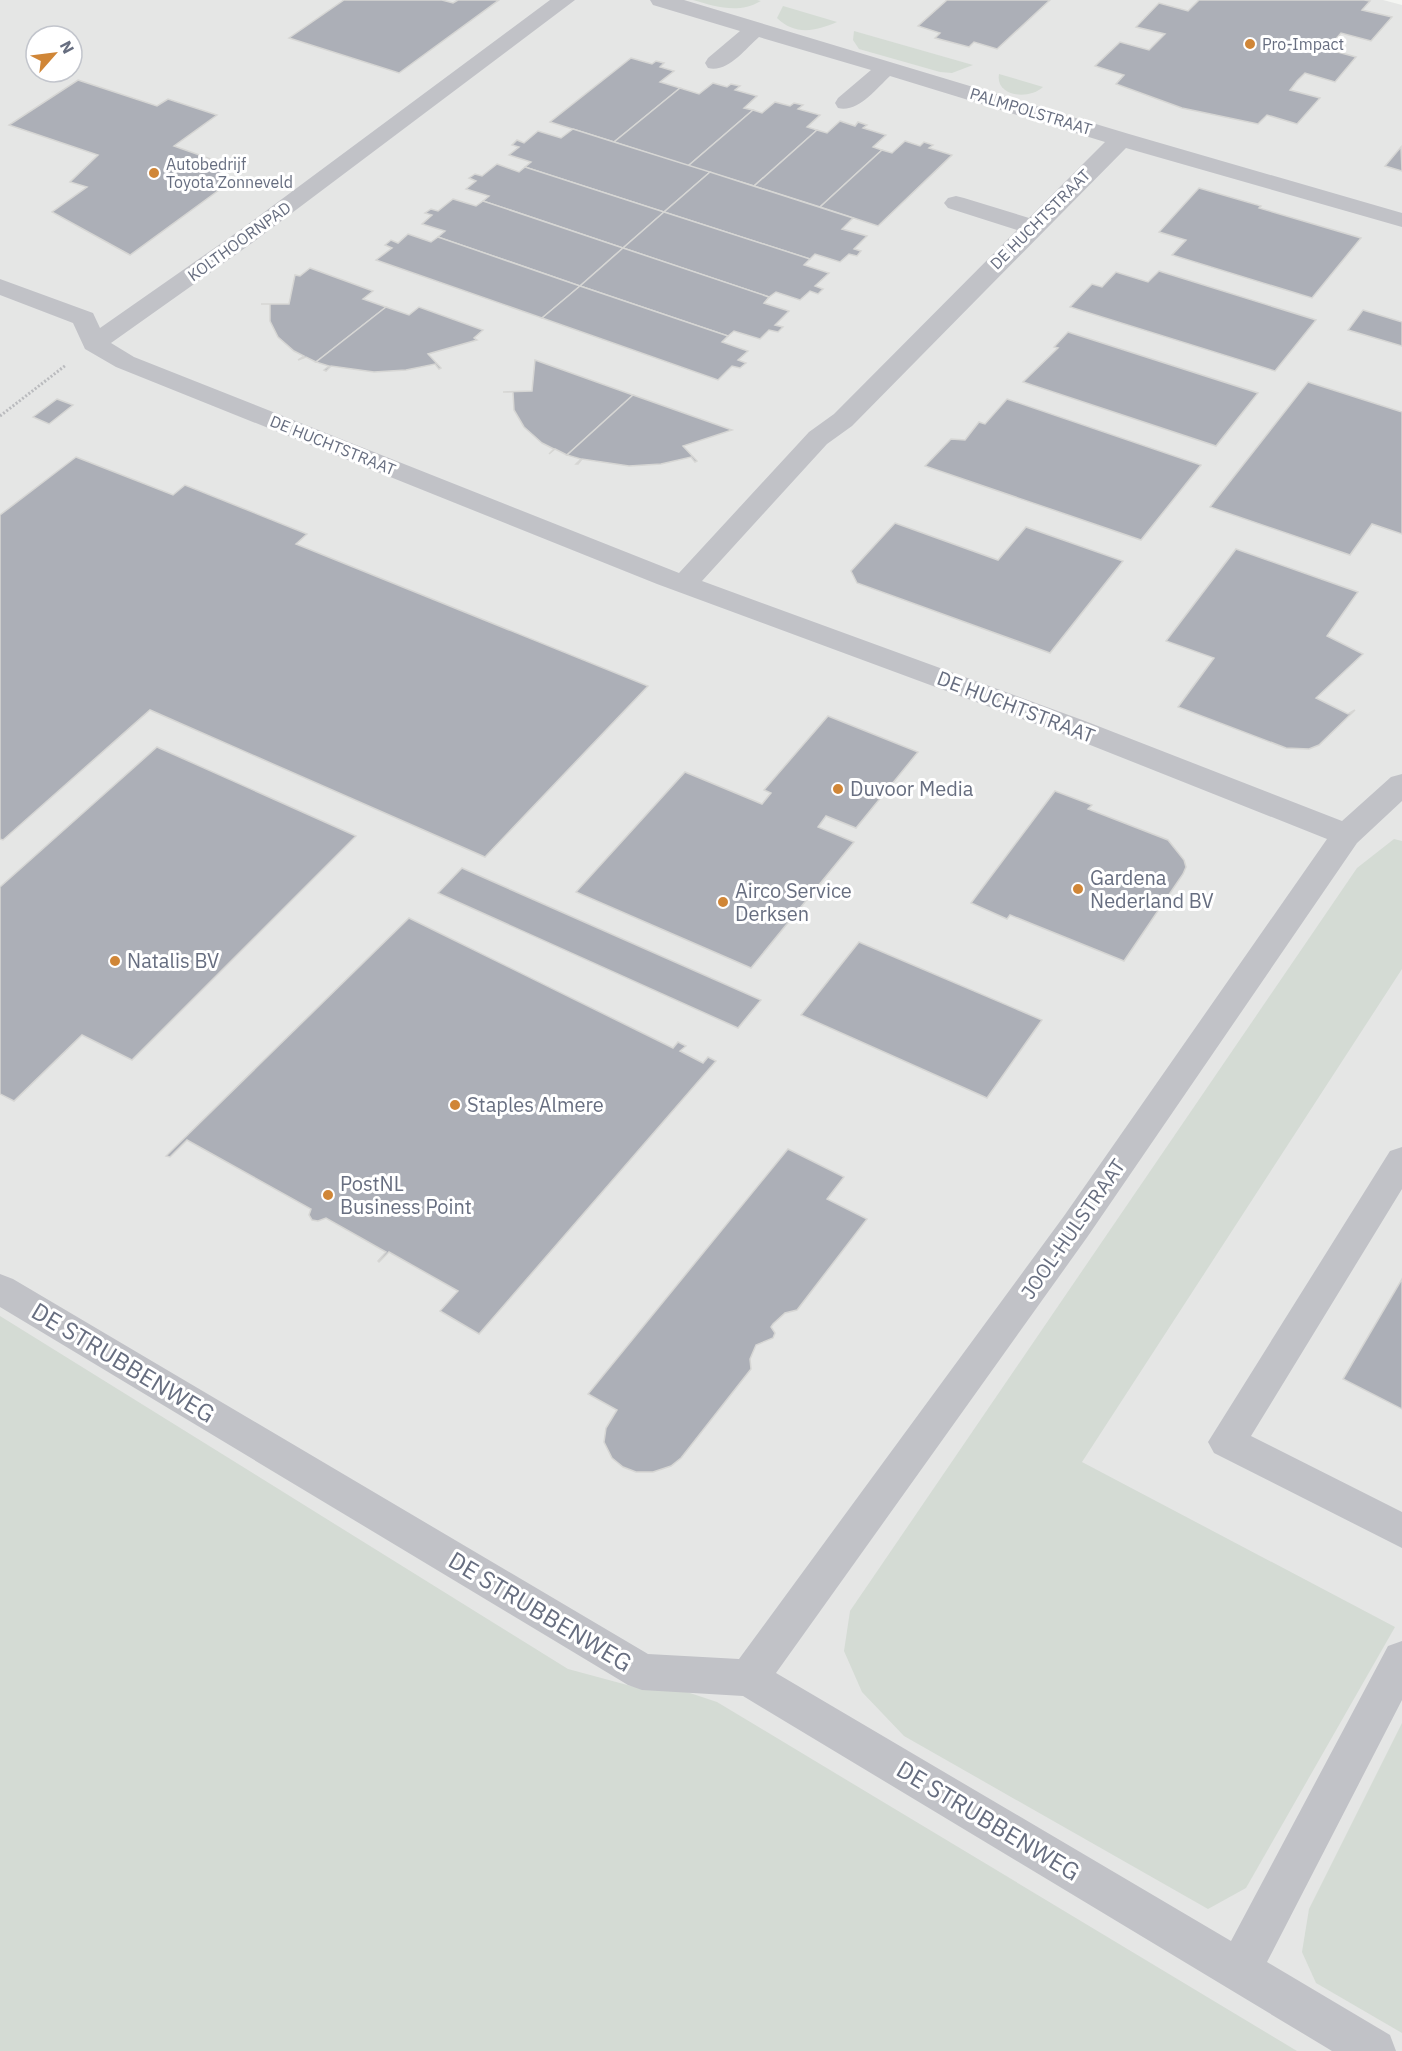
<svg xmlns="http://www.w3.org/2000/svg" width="1402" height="2051" font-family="'IBM Plex Sans',sans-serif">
<rect width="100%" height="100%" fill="#f4f5f2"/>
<!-- built -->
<path fill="#e5e6e5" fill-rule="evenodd" d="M0,0H1383L1402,5V2051H912L0,1491ZM36,36H72V72H36Z"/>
<!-- green -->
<g fill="#d4dbd4">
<path d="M693,0H757L761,1C738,14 717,7 693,0Z"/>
<path d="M783,6L837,22C816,31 795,36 777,18Z"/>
<path d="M854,31L973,65L952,73L940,72L859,49L853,40Z"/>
<path d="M999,74L1043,87C1029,100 995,97 999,74Z"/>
<path d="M1394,839L1402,841V969L1082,1462L1395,1627L1246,1888L1208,1909L904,1736L862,1692L844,1651L850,1611L1357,868Z"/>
<path d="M0,1316L568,1669L631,1686L684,1691L717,1702L1297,2051H0Z"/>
<path d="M1402,1723V2033L1316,1983L1302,1952L1309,1909Z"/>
</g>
<!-- building -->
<g fill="#acafb7" stroke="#d6d6d4" stroke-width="1.5">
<path d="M344,0H442L453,3L458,0H499L399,73L289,38Z"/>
<path d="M947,0H1050L997,49L974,42L969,47L935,38L940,33L918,26Z"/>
<path d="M1199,0H1364L1370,1L1362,10L1392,17L1371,41L1341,33L1327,49L1356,57L1335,82L1305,73L1297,81L1290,90L1320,98L1297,124L1267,115L1258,124L1182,108L1116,84L1124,75L1095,66L1120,42L1149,50L1165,34L1136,27L1159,3L1188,11Z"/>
<path d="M631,58L652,64L656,61L664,63L660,67L674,71L660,82L680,88L614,142L550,122Z"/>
<path d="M78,80L157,106L168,99L217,115L174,146L225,164L230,182L130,255L52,212L87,187L70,182L98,155L9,125Z"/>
<path d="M713,83L727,87L731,84L740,86L735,90L757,96L744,108L753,110L688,166L614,142L680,88L699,94Z"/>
<path d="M775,102L790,106L794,103L803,105L798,109L820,115L807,127L817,130L754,186L688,166L753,110L762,113Z"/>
<path d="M840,121L855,126L858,122L867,125L863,128L886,135L873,147L882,150L820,207L754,186L817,130L827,133Z"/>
<path d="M573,129L614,142L710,172L664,212L525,167L531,162L509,155L519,147L512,145L517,140L524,143L538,131L561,138Z"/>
<path d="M905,141L920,146L924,142L933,145L929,148L952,155L878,226L820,207L882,150L892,153Z"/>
<path d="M1401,147L1402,171L1385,166Z"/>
<path d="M497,164L519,172L525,167L664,212L623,248L483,201L489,196L466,189L476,181L469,178L475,174L482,176Z"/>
<path d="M710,172L853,218L842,229L867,236L854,249L861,251L857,256L849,254L840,262L815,254L810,259L664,212Z"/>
<path d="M1199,188L1261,206L1259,208L1361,238L1312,298L1172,255L1186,240L1159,232Z"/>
<path d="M453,199L476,206L483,201L623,248L580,286L438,237L445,231L422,224L432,215L425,213L431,209L438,211Z"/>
<path d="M664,212L810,259L804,265L829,273L815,286L823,289L818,294L810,291L800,300L776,292L769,297L623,248Z"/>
<path d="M408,234L431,242L438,237L580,286L542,318L376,260L392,248L385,245L391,240L398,243Z"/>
<path d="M623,248L769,297L764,303L789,311L775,325L783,327L778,332L769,330L760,339L734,331L728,336L580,286Z"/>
<path d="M310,268L373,291L363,299L386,307L316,362L306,357L298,360L304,356L294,351L278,337L270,321V304H261H289L295,275L300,276Z"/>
<path d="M1159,271L1316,320L1275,371L1070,307L1092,284L1102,287L1116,272L1148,282Z"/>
<path d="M580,286L728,336L722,342L748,351L738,360L746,363L740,368L732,366L718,380L542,318Z"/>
<path d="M386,307L409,315L419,307L483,330L474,338L477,340L428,354L441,368L439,369L435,364L406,370L374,372L331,366L326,371L324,370L329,366L316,362Z"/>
<path d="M1363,310L1402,322V346L1348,330Z"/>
<path d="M1068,332L1258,393L1216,446L1023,382L1058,348L1054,347Z"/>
<path d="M535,360L633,395L567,455L555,449L549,454L554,449L542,443L524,427L514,410L513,392H503L532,391Z"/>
<path d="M1308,382L1402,412V534L1372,524L1350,555L1210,507Z"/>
<path d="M633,395L732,430L683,446L697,461L695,462L691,457L661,464L629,466L582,459L578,464H576L581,459L567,455Z"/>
<path d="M57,399L73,405L49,424L33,417Z"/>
<path d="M1007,399L1201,465L1141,540L925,466L951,439L965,440L979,422L985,424Z"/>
<path d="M76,457L173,495L185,485L307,534L296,544L648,686L485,857L150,710L3,840L0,839V515Z"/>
<path d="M895,523L998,560L1026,527L1123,561L1050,653L857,583L851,571Z"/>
<path d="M1236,549L1358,592L1327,636L1363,654L1316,698L1348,714L1355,710L1319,745L1309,749L1286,748L1178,707L1214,658L1166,641Z"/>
<path d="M828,716L918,752L856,828L826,816L818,827L854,842L751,968L576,892L685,772L762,804L771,793L764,790Z"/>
<path d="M157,747L356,836L132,1060L82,1035L14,1101L0,1094V887Z"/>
<path d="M1055,791L1092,805L1088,809L1168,840L1184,860L1186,867L1183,874L1124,961L1010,915L1007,919L971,903Z"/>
<path d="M462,868L761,1000L738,1028L438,893Z"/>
<path d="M409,918L673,1048L678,1042L686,1046L680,1051L703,1063L708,1057L716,1061L479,1334L440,1311L458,1291L389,1252L379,1262L378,1261L386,1252L326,1218L318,1221L312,1220L309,1215L311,1209L187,1140L170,1157L166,1156Z"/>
<path d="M859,942L1042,1020L987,1098L801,1015Z"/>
<path d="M788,1149L844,1177L827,1199L867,1219L797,1310L785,1313L773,1324L771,1327L775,1333L773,1338L756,1345L750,1359L751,1369L681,1458L671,1466L653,1472H636L623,1467L612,1458L604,1442L606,1428L617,1410L588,1394Z"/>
<path d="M1402,1279V1409L1343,1379Z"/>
</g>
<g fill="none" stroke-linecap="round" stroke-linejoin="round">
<!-- path -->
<path stroke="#babbbe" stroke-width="3" stroke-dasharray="2 2" stroke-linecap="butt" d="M0,416L66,365"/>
<!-- minor -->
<g fill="#c1c2c7" fill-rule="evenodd">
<path d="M550,0H575L252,243L111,343L134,357L679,573L809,432L834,414L1017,230L948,208L944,203L948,198L956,196L964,198L1029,218L1105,142L890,76C876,89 858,113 838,108L835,103L838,98L871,70L759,37C745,49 728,73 708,68L705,63L708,58L740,31L653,5L650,0H684L1129,134L1402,213V227L1126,148L852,426L827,444L702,581L1085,721L1342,821L1391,777L1402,774V801L1357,843L1088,1236L776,1673L1231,1941L1388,1646L1402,1641V1700L1267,1962L1390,2035L1396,2051H1332L743,1696L642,1690L628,1685L0,1307V1274L13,1279L648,1654L739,1659L1064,1216L1327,839L1065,735L657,584L116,367L85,349L73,323L0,295V279L93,313L100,328L236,233Z"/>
<path d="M1402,1147V1189L1251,1436L1402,1512V1548L1214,1453L1208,1442L1390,1151Z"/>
</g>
</g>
<!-- markers -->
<g fill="#d08637" stroke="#fff" stroke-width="2">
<circle cx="1250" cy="44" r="6"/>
<circle cx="154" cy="173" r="6"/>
<circle cx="838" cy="789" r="6"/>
<circle cx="1078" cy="889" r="6"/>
<circle cx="723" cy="902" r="6"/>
<circle cx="115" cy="961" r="6"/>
<circle cx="455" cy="1105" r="6"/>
<circle cx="328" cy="1195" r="6"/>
</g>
<g text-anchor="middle" stroke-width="6" stroke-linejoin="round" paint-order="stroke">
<!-- far-poi labels -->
<g font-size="16" fill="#676e80" stroke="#fff" text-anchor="start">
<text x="1262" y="50">Pro-Impact</text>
<text x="166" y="170">Autobedrijf<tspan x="166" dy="18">Toyota Zonneveld</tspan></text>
</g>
<!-- far-street labels -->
<g font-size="16" fill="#676e80" stroke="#fff">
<text transform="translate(1031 111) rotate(17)" y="6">PALMPOLSTRAAT</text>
<text transform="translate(1040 219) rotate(-45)" y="6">DE HUCHTSTRAAT</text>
<text transform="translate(239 241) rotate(-36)" y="6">KOLTHOORNPAD</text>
<text transform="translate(333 445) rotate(22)" y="6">DE HUCHTSTRAAT</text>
</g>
<!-- street labels -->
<g font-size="20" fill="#676e80" stroke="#fff">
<text transform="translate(1016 707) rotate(21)" y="7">DE HUCHTSTRAAT</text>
<text transform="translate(1073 1229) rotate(-55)" y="7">JOOL-HULSTRAAT</text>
</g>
<!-- poi labels -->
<g font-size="20" fill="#676e80" stroke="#fff" text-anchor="start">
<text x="850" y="796">Duvoor Media</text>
<text x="1090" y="885">Gardena<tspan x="1090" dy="23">Nederland BV</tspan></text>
<text x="735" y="898">Airco Service<tspan x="735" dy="23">Derksen</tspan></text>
<text x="127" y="968">Natalis BV</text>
<text x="467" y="1112">Staples Almere</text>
<text x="340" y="1191">PostNL<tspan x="340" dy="23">Business Point</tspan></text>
</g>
<!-- near-street labels -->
<g font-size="24" fill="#676e80" stroke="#fff">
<text transform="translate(123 1363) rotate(31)" y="8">DE STRUBBENWEG</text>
<text transform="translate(540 1612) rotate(31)" y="8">DE STRUBBENWEG</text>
<text transform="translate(988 1821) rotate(31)" y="8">DE STRUBBENWEG</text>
</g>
</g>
<!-- north arrow -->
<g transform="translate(54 54) rotate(62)"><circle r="28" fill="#ffffff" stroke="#c2c5cc" stroke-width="1.5"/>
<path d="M0-4.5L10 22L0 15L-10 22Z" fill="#d08637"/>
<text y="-9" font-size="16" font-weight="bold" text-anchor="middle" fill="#676e80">N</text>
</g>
</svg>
